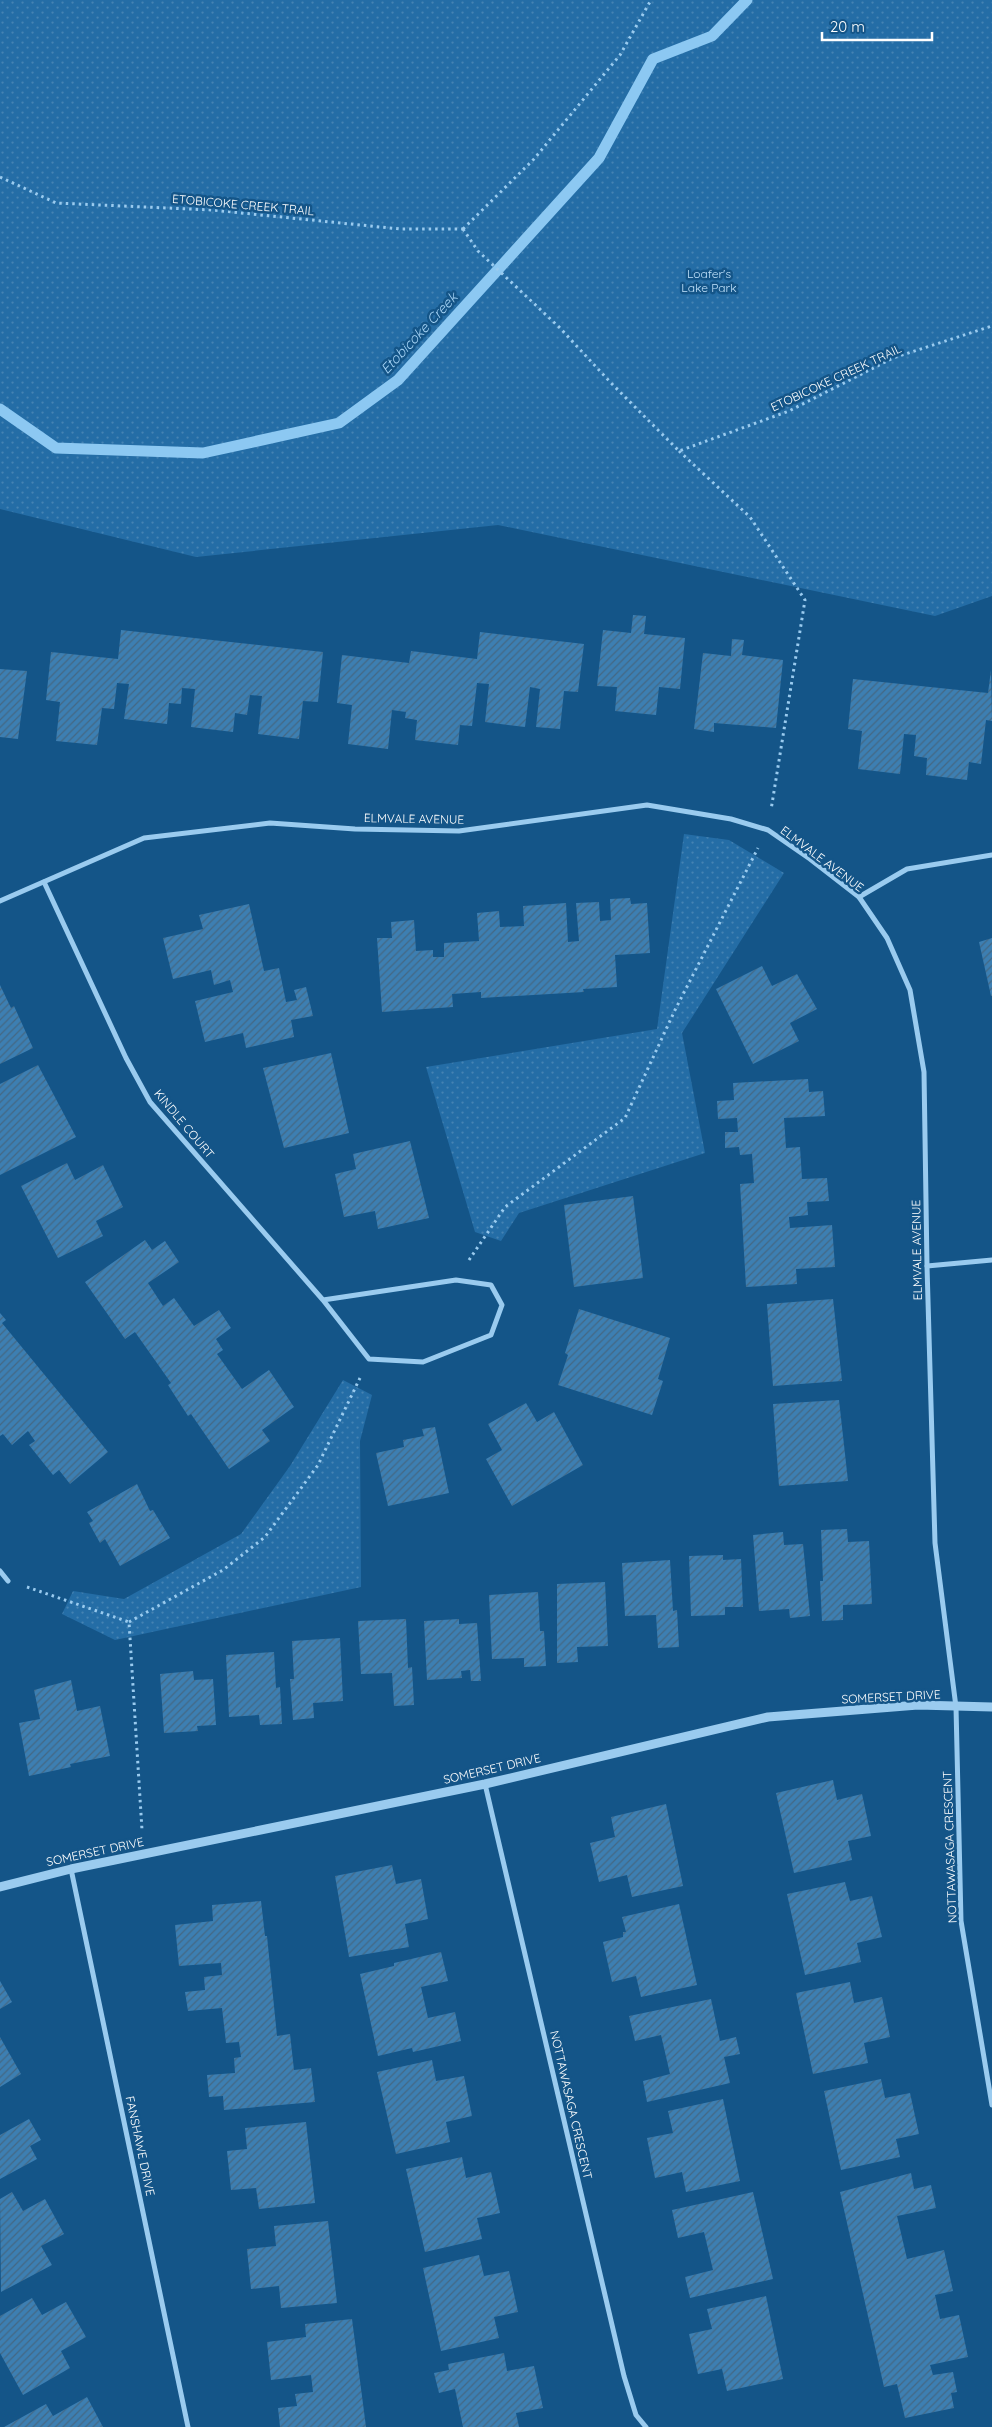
<svg xmlns="http://www.w3.org/2000/svg" width="992" height="2427" font-family="Quicksand,sans-serif">
<defs>
<pattern id="park-dots" width="8" height="8" patternUnits="userSpaceOnUse" patternTransform="scale(1.25)"><rect width="8" height="8" fill="#246da6"/><path d="M2 2h.1M6 6h.1" fill="none" stroke="#4583b3" stroke-width="1.8" stroke-linecap="round"/></pattern>
<pattern id="building-hatch" width="6" height="6" patternUnits="userSpaceOnUse" patternTransform="scale(1.25)"><rect width="6" height="6" fill="#3d7fb2"/><path d="M-1 1l2-2M0 6l6-6M5 7l2-2" fill="none" stroke="#446884"/></pattern>
</defs>
<rect width="100%" height="100%" fill="#145588"/>
<!-- park -->
<g fill="url(#park-dots)">
<path d="M0,0H992V596L935,616L498,525L196,557L0,509Z"/>
<path d="M684,834L729,840L784,873L682,1033L705,1153L519,1213L501,1241L475,1232L426,1067L657,1029Z"/>
<path d="M343,1380L372,1395L360,1441L361,1587L115,1640L62,1614L73,1591L124,1599L241,1534L290,1466Z"/>
</g>
<g fill="none" stroke-linecap="round" stroke-linejoin="round">
<!-- stream -->
<path stroke="#8cc8f2" stroke-width="11" d="M0,409L56,448L203,453L339,423L398,380L599,158L653,59L712,36L747,0"/>
</g>
<!-- building -->
<g fill="url(#building-hatch)">
<path d="M633,615L646,616L644,634L685,638L680,689L659,687L656,715L615,711L617,687L597,686L603,630L631,633Z"/>
<path d="M121,630L323,652L318,702L303,701L299,739L258,734L262,696L250,695L247,715L235,713L233,732L191,727L195,689L182,688L181,704L169,703L167,724L124,719L129,684L117,683L114,709L102,708L97,745L56,741L60,702L46,700L51,652L118,659Z"/>
<path d="M480,632L584,644L578,692L564,691L560,729L536,727L540,689L530,687L525,727L485,722L489,684L477,683L472,726L460,725L458,745L415,740L417,720L405,718L406,712L392,710L388,749L348,744L352,705L337,703L342,655L409,663L411,651L477,659Z"/>
<path d="M732,639L744,640L742,655L783,660L776,728L714,723V732L694,729L703,653L731,656Z"/>
<path d="M0,669L27,671L18,739L0,737Z"/>
<path d="M991,670L992,721L986,720L981,764L969,762L967,780L926,775L927,758L914,756L916,735L904,734L900,774L858,769L862,731L848,729L853,679L988,693Z"/>
<path d="M630,898L631,904L647,903L650,953L615,955L617,987L583,989L584,992L481,998V992L452,994L453,1007L382,1012L377,938H392L391,922L414,920L416,951L433,950V957H444V943L479,941L477,913L499,911L500,927L524,926L523,906L566,903L568,942L579,941L576,903L599,902L600,921L611,920L610,899Z"/>
<path d="M249,904L264,971L279,968L286,1002L297,1000L294,990L306,987L313,1016L291,1020L294,1037L246,1048L243,1033L205,1042L195,1001L233,992L230,980L214,985L211,970L173,979L163,938L203,929L199,915Z"/>
<path d="M992,938V996H991L979,942Z"/>
<path d="M762,966L772,986L797,974L817,1009L790,1023L799,1041L753,1064L716,989Z"/>
<path d="M0,985L11,1008L14,1006L33,1048L0,1064Z"/>
<path d="M331,1053L349,1133L284,1148L263,1068Z"/>
<path d="M38,1065L76,1137L0,1175V1084Z"/>
<path d="M808,1079L809,1092L823,1091L825,1116L784,1118L786,1148L800,1147L802,1179L827,1178L829,1201L807,1202L808,1215L789,1217L790,1228L832,1225L835,1267L796,1269L797,1284L746,1287L740,1184L754,1183L752,1154L740,1155L739,1147L725,1148V1132H738L737,1118L718,1119L717,1101L734,1100L733,1083Z"/>
<path d="M410,1141L429,1218L378,1229L375,1211L344,1217L335,1174L356,1169L353,1154Z"/>
<path d="M67,1163L75,1180L103,1165L123,1207L96,1221L103,1236L58,1258L21,1186Z"/>
<path d="M633,1196L643,1278L574,1287L564,1205Z"/>
<path d="M145,1240L152,1250L165,1241L179,1262L148,1283L163,1306L174,1298L194,1326L219,1310L231,1328L216,1339L223,1350L217,1354L242,1389L269,1370L294,1407L262,1430L270,1441L229,1469L191,1414L188,1416L168,1385L171,1383L135,1332L125,1339L85,1282Z"/>
<path d="M833,1299L842,1381L773,1386L767,1304Z"/>
<path d="M579,1309L670,1338L658,1379L663,1381L652,1415L558,1385L568,1355L565,1353Z"/>
<path d="M0,1313L6,1320L2,1323L108,1452L70,1484L59,1470L53,1475L29,1445L35,1441L28,1431L12,1445L3,1434L0,1436Z"/>
<path d="M839,1400L848,1481L779,1486L773,1404Z"/>
<path d="M526,1403L537,1422L554,1412L583,1465L512,1506L486,1459L502,1450L488,1424Z"/>
<path d="M435,1427L449,1493L388,1506L376,1453L404,1447L403,1440L424,1436L422,1429Z"/>
<path d="M137,1484L150,1511L153,1510L170,1538L120,1566L105,1539L100,1543L89,1523L93,1521L87,1512Z"/>
<path d="M847,1529L848,1542L869,1541L872,1604L843,1605V1620L822,1621L820,1581H823L821,1530Z"/>
<path d="M783,1532L784,1545L803,1544L810,1616L790,1618L789,1609L759,1611L753,1535Z"/>
<path d="M723,1555V1560L741,1559L743,1607H725V1615L691,1616L689,1556Z"/>
<path d="M670,1560L673,1611L677,1610L679,1647L658,1648L656,1615L625,1616L622,1563Z"/>
<path d="M605,1582L608,1646L577,1647L578,1662L557,1663V1584Z"/>
<path d="M538,1592L540,1631H544L546,1666L524,1667V1658L492,1659L489,1595Z"/>
<path d="M406,1619L408,1668L412,1667L414,1705L394,1706L392,1673L361,1674L358,1621Z"/>
<path d="M459,1619V1624L477,1623L481,1681H471L470,1670L461,1671L462,1678L427,1680L424,1621Z"/>
<path d="M340,1638L343,1701L313,1703L314,1718L293,1720L290,1679H294L292,1641Z"/>
<path d="M274,1652L276,1688L280,1687L282,1724L260,1725L259,1715L229,1717L226,1655Z"/>
<path d="M193,1671L194,1680L213,1679L216,1725L197,1726L198,1731L164,1733L160,1674Z"/>
<path d="M71,1680L77,1711L100,1706L110,1756L70,1764L71,1767L29,1776L19,1723L40,1719L34,1690Z"/>
<path d="M833,1780L837,1800L862,1794L871,1836L848,1841L852,1860L794,1873L776,1793Z"/>
<path d="M666,1804L683,1886L632,1897L627,1875L599,1882L590,1843L615,1837L611,1817Z"/>
<path d="M392,1865L396,1884L421,1879L428,1919L405,1924L409,1947L349,1957L335,1876Z"/>
<path d="M845,1882L850,1901L872,1896L882,1937L857,1943L861,1962L805,1975L787,1894Z"/>
<path d="M261,1901L265,1936H267L277,2036L290,2034L294,2070L311,2068L315,2102L224,2110L223,2096L209,2097L207,2075L235,2073L234,2058L241,2057L239,2042L226,2043L222,2008L188,2011L185,1992L205,1990L204,1977L222,1975L221,1963L179,1966L175,1925L213,1921L212,1905Z"/>
<path d="M679,1904L697,1985L641,1997L636,1976L612,1982L603,1942L623,1937V1932H626L622,1917Z"/>
<path d="M441,1952L448,1981L421,1987L428,2018L455,2012L461,2041L413,2052L412,2048L378,2056L360,1974L394,1966V1963Z"/>
<path d="M0,1981L12,2002L0,2009Z"/>
<path d="M850,1982L854,2003L882,1997L890,2037L864,2043L868,2063L813,2074L796,1993Z"/>
<path d="M711,1999L720,2041L736,2037L740,2054L724,2057L730,2083L647,2102L643,2081L670,2074L661,2035L635,2041L629,2016Z"/>
<path d="M0,2037L21,2074L0,2087Z"/>
<path d="M432,2060L436,2081L464,2076L472,2116L446,2122L450,2142L396,2154L377,2072Z"/>
<path d="M881,2079L885,2098L910,2093L919,2134L896,2139L900,2157L841,2170L824,2091Z"/>
<path d="M723,2099L740,2181L686,2192L682,2172L655,2178L647,2138L673,2133L668,2111Z"/>
<path d="M29,2119L41,2140L30,2146L37,2159L0,2179V2135Z"/>
<path d="M306,2122L315,2203L259,2209L256,2188L231,2190L227,2151L247,2149L245,2128Z"/>
<path d="M462,2157L466,2178L491,2172L500,2213L477,2218L482,2239L425,2252L406,2169Z"/>
<path d="M911,2173L914,2189L931,2185L936,2208L897,2216L907,2259L944,2250L953,2291L935,2295L940,2319L959,2315L968,2357L930,2365L933,2375L953,2372L957,2392L951,2393L954,2408L905,2418L897,2384L884,2387L840,2192Z"/>
<path d="M12,2192L23,2211L45,2199L64,2234L41,2246L52,2265L1,2292L0,2199Z"/>
<path d="M753,2192L773,2279L690,2298L685,2277L713,2270L704,2232L678,2238L672,2210Z"/>
<path d="M328,2221L337,2303L281,2308L279,2286L251,2289L247,2249L276,2246L274,2226Z"/>
<path d="M479,2255L484,2276L509,2271L518,2312L494,2317L499,2338L441,2351L423,2268Z"/>
<path d="M766,2296L783,2379L727,2391L722,2369L698,2374L689,2334L712,2329L707,2309Z"/>
<path d="M32,2298L42,2315L66,2302L86,2337L61,2351L70,2368L23,2395L0,2353V2316Z"/>
<path d="M352,2319L366,2427H280L278,2408L297,2406L295,2394L313,2392L311,2375L271,2380L267,2342L306,2337L305,2324Z"/>
<path d="M504,2353L507,2371L534,2366L543,2408L516,2413L519,2427H463L455,2389L439,2393L434,2373L449,2370L448,2364Z"/>
<path d="M87,2397L103,2427H4L46,2404L53,2416Z"/>
</g>
<g fill="none" stroke-linecap="round" stroke-linejoin="round">
<!-- path -->
<g stroke="#9acbef" stroke-width="3" stroke-dasharray="2.5 4" stroke-linecap="butt">
<path d="M0,177L56,203L212,210L400,229H463"/>
<path d="M463,229L478,251L560,328L611,383L679,451L789,411L893,358L992,326"/>
<path d="M463,229L534,159L620,55L651,0"/>
<path d="M679,451L750,517L805,600L771,810"/>
<path d="M469,1260L505,1207L625,1118L675,1010L758,848"/>
<path d="M27,1587L129,1622L142,1830"/>
<path d="M129,1622L223,1570L265,1537L318,1465L360,1378"/>
</g>
<!-- minor -->
<g stroke="#9acbef" stroke-width="5">
<path d="M44,882L126,1058L150,1102L323,1300L369,1359L423,1362L491,1335L502,1305L491,1285L456,1280L323,1300"/>
<path d="M859,897L907,869L992,855"/>
<path d="M0,901L144,838L270,823L355,829L459,831L647,805L731,819L768,830L810,859L859,897L887,938L910,990L924,1072L927,1266L935,1543L956,1707L961,1921L992,2105"/>
<path d="M927,1266L992,1260"/>
<path d="M0,1571L8,1581"/>
<path d="M485,1784L624,2376L636,2415L646,2427"/>
<path d="M71,1869L188,2427"/>
</g>
<!-- tertiary -->
<path stroke="#9acbef" stroke-width="9" d="M0,1887L71,1869L485,1784L768,1717L918,1705L992,1707"/>
</g>
<g text-anchor="middle" stroke-width="5" stroke-linejoin="round" paint-order="stroke">
<!-- street labels -->
<g font-size="12" fill="#fff" stroke="#145588">
<text transform="translate(243 205) rotate(5)" y="4">ETOBICOKE CREEK TRAIL</text>
<text transform="translate(836 378) rotate(-25)" y="4">ETOBICOKE CREEK TRAIL</text>
<text transform="translate(414 819) rotate(1)" y="4">ELMVALE AVENUE</text>
<text transform="translate(822 859) rotate(37)" y="4">ELMVALE AVENUE</text>
<text transform="translate(184 1124) rotate(50)" y="4">KINDLE COURT</text>
<text transform="translate(917 1250) rotate(-91)" y="4">ELMVALE AVENUE</text>
<text transform="translate(891 1697) rotate(-3)" y="4">SOMERSET DRIVE</text>
<text transform="translate(492 1769) rotate(-13)" y="4">SOMERSET DRIVE</text>
<text transform="translate(950 1847) rotate(-92)" y="4">NOTTAWASAGA CRESCENT</text>
<text transform="translate(95 1852) rotate(-12)" y="4">SOMERSET DRIVE</text>
<text transform="translate(571 2105) rotate(77)" y="4">NOTTAWASAGA CRESCENT</text>
<text transform="translate(140 2146) rotate(78)" y="4">FANSHAWE DRIVE</text>
</g>
<!-- park labels -->
<g font-size="12" fill="#c0e2fb" stroke="#145588">
<text x="709" y="278">Loafer's<tspan x="709" dy="14">Lake Park</tspan></text>
</g>
<!-- water labels -->
<g font-size="14" font-style="italic" fill="#a6d4f6" stroke="#145588">
<text transform="translate(419 333) rotate(-47)" y="5">Etobicoke Creek</text>
</g>
</g>
<!-- scale -->
<path d="M822 32v8h110v-8" fill="none" stroke="#ffffff" stroke-width="2.5"/>
<text x="830" y="32" font-size="15" fill="#ffffff" stroke="#145588" stroke-width="4" paint-order="stroke">20 m</text>
</svg>
